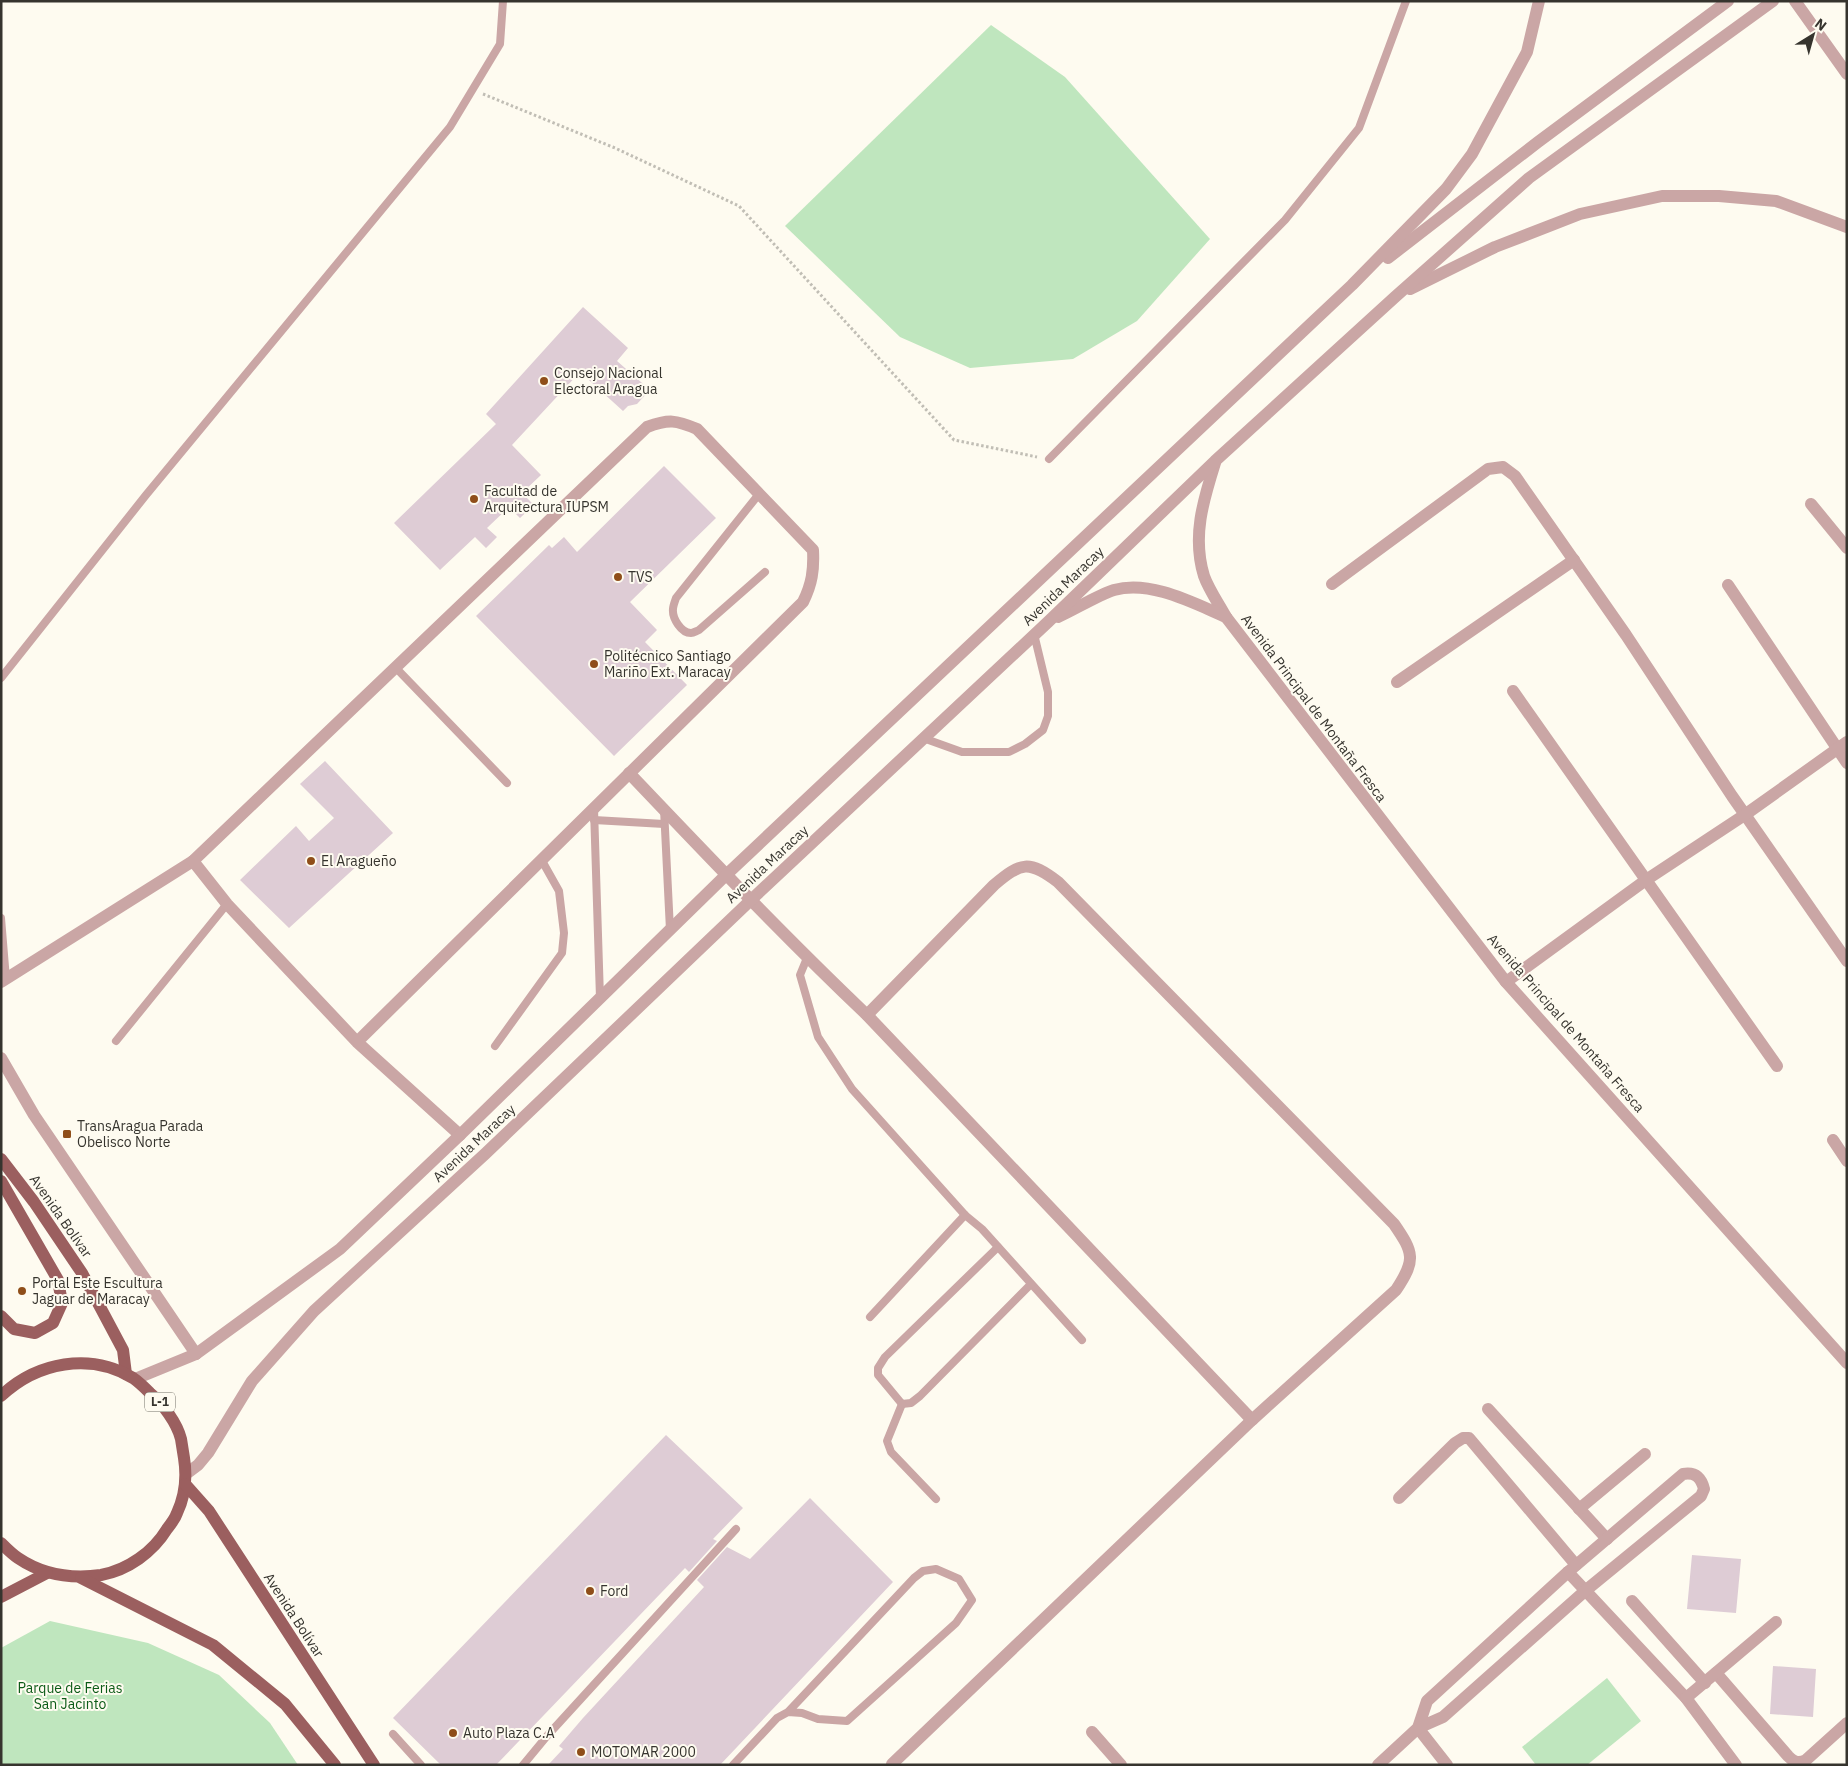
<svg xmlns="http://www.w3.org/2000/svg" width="1848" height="1766" font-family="'IBM Plex Sans',sans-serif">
<rect width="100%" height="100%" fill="#fefbf0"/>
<!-- green -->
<g fill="#bfe6be">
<path d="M991,25L1065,77L1210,239L1137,321L1073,359L970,368L900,337L785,226Z"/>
<path d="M50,1621L148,1643L219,1675L270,1723L298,1765H1V1648Z"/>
<path d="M1607,1678L1641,1721L1587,1765H1536L1522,1747Z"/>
</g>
<!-- building -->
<g fill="#deccd5">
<path d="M583,307L628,348L617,361L650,390L637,404L628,406L623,411L580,372L512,445L541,475L522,493L534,505L520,518L509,507L487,528L497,537L486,548L475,537L440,570L394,523L496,424L486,414Z"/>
<path d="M664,466L716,518L630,602L657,630L645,642L687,685L614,756L476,616L549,545L552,548L564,537L577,552Z"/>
<path d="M325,761L393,833L289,928L240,880L296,826L309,841L334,818L300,784Z"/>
<path d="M666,1435L743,1508L713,1539L717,1541L689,1572L685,1568L496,1765H441L393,1718Z"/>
<path d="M810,1498L893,1582L720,1765H548L563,1749L559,1746L583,1718L704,1587L697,1580L727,1547L750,1559Z"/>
<path d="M1692,1555L1741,1559L1736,1613L1687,1609Z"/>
<path d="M1773,1666L1816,1669L1813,1717L1770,1714Z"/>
</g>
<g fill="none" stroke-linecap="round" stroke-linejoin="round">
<!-- path -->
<path stroke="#c1beb5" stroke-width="3" stroke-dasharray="2.5 2.5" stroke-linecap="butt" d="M483,94L615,148L739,206L954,440L1037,457"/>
<!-- service -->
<g stroke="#caa6a5" stroke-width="8">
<path d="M1049,459L1285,220L1359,128L1406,1"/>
<path d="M759,494L676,598C675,601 673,606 673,609C672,618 681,633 691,633C694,633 696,631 699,630L765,572"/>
<path d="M396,668L507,783"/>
<path d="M1,678L146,495L450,127L500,44L503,1"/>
<path d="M923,738L962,752H1009L1025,744L1043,730L1048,716V692L1034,634"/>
<path d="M594,809L600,998"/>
<path d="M664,809L670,930"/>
<path d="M594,820L664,824"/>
<path d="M1,918L6,979"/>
<path d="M807,958L800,975L818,1037L852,1089L965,1215L982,1229L1082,1340"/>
<path d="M116,1041L227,904"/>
<path d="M495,1046L562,953L564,933L559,891L541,859"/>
<path d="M998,1247L885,1357L878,1368V1375L902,1404L911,1403L920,1396L1031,1284"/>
<path d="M870,1317L965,1215"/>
<path d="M902,1404L887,1441L891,1452L936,1499"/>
<path d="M393,1734L421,1765"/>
<path d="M523,1765L547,1736L736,1529"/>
<path d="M733,1765L777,1718L788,1712L914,1578L923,1571L936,1569L959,1579L972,1600L956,1623L847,1721L818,1719L802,1713L788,1712"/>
</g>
<!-- minor -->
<g stroke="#caa6a5" stroke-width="12">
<path d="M1811,504L1847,548"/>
<path d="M1332,584L1488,469L1503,467L1515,476L1626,635L1732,796L1847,961"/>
<path d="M1728,585L1847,763"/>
<path d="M1226,617L1506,982L1847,1363"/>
<path d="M1397,682L1574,560"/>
<path d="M1513,691L1777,1066"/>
<path d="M629,773C707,855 785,937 867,1015L1252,1420"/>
<path d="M1,982L193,861"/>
<path d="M1506,982L1646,880L1746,814L1847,742"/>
<path d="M867,1015L994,885C1021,862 1029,860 1058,882L1394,1224C1414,1253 1416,1260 1396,1290L1252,1420L892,1764"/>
<path d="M357,1042L803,602C812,584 814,570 813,550L697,429C676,420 669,419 647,427L193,861L227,904L357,1042L460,1135"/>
<path d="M1,1058L34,1115L196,1354"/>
<path d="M1833,1140L1847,1161"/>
<path d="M1488,1409L1607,1539"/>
<path d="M1399,1498L1455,1443L1463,1438H1469L1576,1565"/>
<path d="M1579,1509L1645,1454"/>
<path d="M1568,1572L1686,1698L1736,1765"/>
<path d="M1632,1601L1705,1683"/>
<path d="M1716,1673L1788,1756C1794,1762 1798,1764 1806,1760L1847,1723"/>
<path d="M1686,1698L1776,1622"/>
<path d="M1418,1728L1447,1765"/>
<path d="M1092,1732L1121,1765"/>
<path d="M1378,1765L1418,1728L1443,1717L1585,1591L1701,1496L1704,1489C1701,1477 1695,1472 1683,1474L1568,1572L1427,1701L1418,1728"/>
</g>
<!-- tertiary -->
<g stroke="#caa6a5" stroke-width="12">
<path d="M1795,1L1847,74"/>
<path d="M1388,258L1538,142L1728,1"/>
<path d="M1410,289L1495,247L1580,214L1662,196H1719L1776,201L1847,227"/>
<path d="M1215,463C1203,501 1192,537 1204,576C1209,590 1219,604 1226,617"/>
<path d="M1058,617C1074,610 1098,595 1114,590C1151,580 1193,603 1226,617"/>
<path d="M135,1379L196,1354L340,1249L460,1135L726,875L1352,285L1446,189L1472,154L1527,52L1539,1"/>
<path d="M186,1474L198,1465L208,1453L252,1381L314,1311L485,1154L752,899L1048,622L1215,461L1395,297L1529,178L1773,1"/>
</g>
<!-- primary -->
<g stroke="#9b5f5f" stroke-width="12">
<path d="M1,1159L34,1202L82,1273L123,1350L126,1374"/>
<path d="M1,1181L58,1280L62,1303L53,1323L35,1333L14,1329L1,1316"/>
<path d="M1,1396C37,1362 90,1352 133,1378C139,1382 145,1388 150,1393C163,1404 177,1423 181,1439C182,1445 183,1452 184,1458C187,1477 185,1496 177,1513C175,1519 171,1524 167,1529C153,1552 128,1570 101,1575C72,1579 43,1575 18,1558C12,1554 6,1548 1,1543"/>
<path d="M185,1484L209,1511L374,1765"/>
<path d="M81,1578L213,1645L285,1704L335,1765"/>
<path d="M1,1597L47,1573"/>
</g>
</g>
<!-- markers -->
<g fill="#8f4e19" stroke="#fefbf0" stroke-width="2">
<circle cx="544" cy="381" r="5"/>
<circle cx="474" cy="499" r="5"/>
<circle cx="618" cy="577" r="5"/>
<circle cx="594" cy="664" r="5"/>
<circle cx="311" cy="861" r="5"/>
<rect x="62" y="1129" width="10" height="10" rx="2.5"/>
<circle cx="22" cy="1291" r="5"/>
<circle cx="590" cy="1591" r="5"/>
<circle cx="453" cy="1733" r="5"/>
<circle cx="581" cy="1752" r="5"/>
</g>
<g text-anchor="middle" stroke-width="4" stroke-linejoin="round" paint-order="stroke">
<!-- shield labels -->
<rect fill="#fefbf0" stroke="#727068" stroke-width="1" x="145" y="1392.5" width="30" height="19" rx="4"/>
<g font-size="12" font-weight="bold" fill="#36342e">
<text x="160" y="1406">L-1</text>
</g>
<!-- poi labels -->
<g font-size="14" fill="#36342e" stroke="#fefbf0" text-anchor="start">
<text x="554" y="378">Consejo Nacional<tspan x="554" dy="16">Electoral Aragua</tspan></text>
<text x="484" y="496">Facultad de<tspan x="484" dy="16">Arquitectura IUPSM</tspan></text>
<text x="628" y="582">TVS</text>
<text x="604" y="661">Politécnico Santiago<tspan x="604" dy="16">Mariño Ext. Maracay</tspan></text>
<text x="321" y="866">El Aragueño</text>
<text x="77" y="1131">TransAragua Parada<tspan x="77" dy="16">Obelisco Norte</tspan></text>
<text x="32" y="1288">Portal Este Escultura<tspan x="32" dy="16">Jaguar de Maracay</tspan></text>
<text x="600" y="1596">Ford</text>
<text x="463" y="1738">Auto Plaza C.A</text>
<text x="591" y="1757">MOTOMAR 2000</text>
</g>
<!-- street labels -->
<g font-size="14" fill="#36342e" stroke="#fefbf0">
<text transform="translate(1063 586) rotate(-44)" y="5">Avenida Maracay</text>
<text transform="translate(1314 708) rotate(53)" y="5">Avenida Principal de Montaña Fresca</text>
<text transform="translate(767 864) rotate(-43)" y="5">Avenida Maracay</text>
<text transform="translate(1566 1023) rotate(49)" y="5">Avenida Principal de Montaña Fresca</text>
<text transform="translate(474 1143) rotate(-43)" y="5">Avenida Maracay</text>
<text transform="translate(61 1216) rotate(55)" y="5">Avenida Bolívar</text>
<text transform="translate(294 1615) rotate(57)" y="5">Avenida Bolívar</text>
</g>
<!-- park labels -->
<g font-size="14" fill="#0c5b17" stroke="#fefbf0">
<text x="70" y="1693">Parque de Ferias<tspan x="70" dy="16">San Jacinto</tspan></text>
</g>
</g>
<!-- border -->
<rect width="1848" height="1766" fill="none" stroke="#36342e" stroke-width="5"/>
<!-- north arrow -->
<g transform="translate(1813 35) rotate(37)" stroke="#fefbf0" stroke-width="4" paint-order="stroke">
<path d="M0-4L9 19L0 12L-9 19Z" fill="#36342e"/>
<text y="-8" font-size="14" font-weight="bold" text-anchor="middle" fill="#36342e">N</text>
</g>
</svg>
